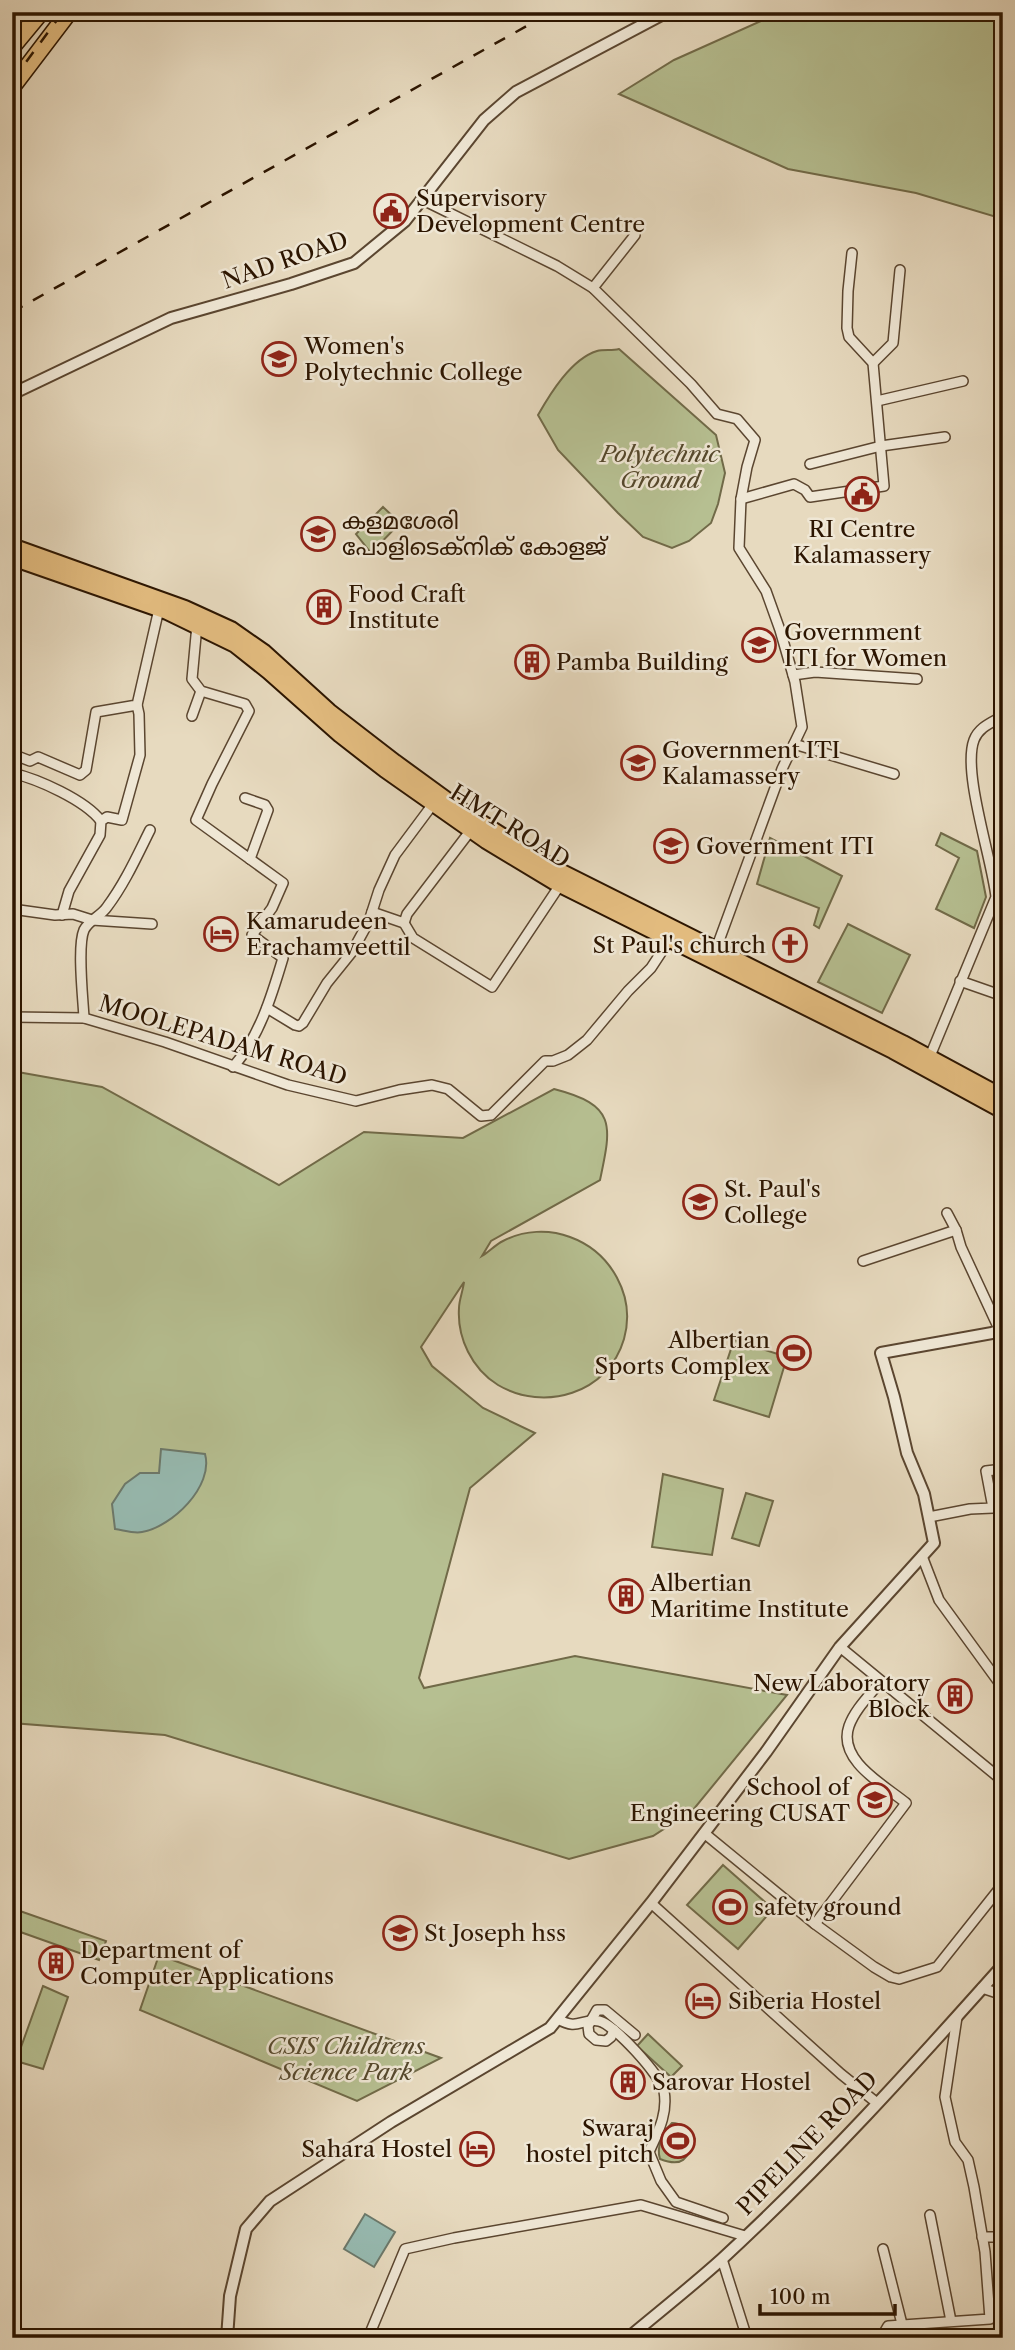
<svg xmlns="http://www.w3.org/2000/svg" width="1015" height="2350" font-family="'Libre Caslon Text','Noto Sans Malayalam',serif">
<rect width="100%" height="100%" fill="#e7dabf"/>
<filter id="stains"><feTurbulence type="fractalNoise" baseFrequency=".00286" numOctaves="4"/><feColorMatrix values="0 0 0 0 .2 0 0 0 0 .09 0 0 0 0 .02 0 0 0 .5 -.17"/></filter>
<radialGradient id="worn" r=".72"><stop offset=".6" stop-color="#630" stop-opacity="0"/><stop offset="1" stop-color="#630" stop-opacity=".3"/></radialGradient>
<!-- green -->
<g fill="#b6bf91" stroke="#716a48" stroke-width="2">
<path d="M781,12H1003V219L916,193L788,169L619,94L674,60Z"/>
<path d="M619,349L716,435L725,473L718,504L711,523L689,541L672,548L643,537L618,513L558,450L538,415C550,394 571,359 597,351C604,349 612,351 619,349Z"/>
<path d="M383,507L400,523L371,553L356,534Z"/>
<path d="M941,833L977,851L986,897L974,928L936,909L959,858L936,845Z"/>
<path d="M770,838L842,876L819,928L814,925L819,908L757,884Z"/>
<path d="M848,924L910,955L882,1013L818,982Z"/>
<path d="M12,1071L102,1087L279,1185L364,1132L463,1138L554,1089C616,1105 612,1124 600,1180L491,1241L482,1256C489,1252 495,1245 503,1241C524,1230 549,1229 570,1237C611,1252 636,1296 624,1339C608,1394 544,1412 498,1385C472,1369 457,1338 459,1308C459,1300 463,1291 464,1282L421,1347L432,1366L483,1408L535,1433L470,1488L419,1678L424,1688L575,1656L787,1695L693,1810L653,1836L569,1859L165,1735L12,1723Z"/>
<path d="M734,1340L787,1357L769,1417L714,1400Z"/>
<path d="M663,1474L723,1489L712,1555L652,1547Z"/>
<path d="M746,1493L773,1501L759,1546L732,1538Z"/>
<path d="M723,1865L773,1909L738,1949L687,1905Z"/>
<path d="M17,1910L106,1941L99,1960L12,1929Z"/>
<path d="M159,1955L441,2058L357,2101L140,2010Z"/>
<path d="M43,1986L68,1997L43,2069L16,2061Z"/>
<path d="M648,2034L682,2066L671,2077L637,2046Z"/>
<path d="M672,2123C682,2123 690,2131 695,2139C687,2159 683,2168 660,2159C656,2147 663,2132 672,2123Z"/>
</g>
<!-- water -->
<g fill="#97bbb2" stroke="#6c796b" stroke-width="2">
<path d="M161,1449L205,1454C214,1486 172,1527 142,1532C134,1534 123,1530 115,1529L112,1504L125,1484L140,1473H159Z"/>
<path d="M365,2214L395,2232L374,2267L344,2249Z"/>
</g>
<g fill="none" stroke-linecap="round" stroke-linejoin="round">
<!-- minor casing -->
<g stroke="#5b4630" stroke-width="12">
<g id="minor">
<path d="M421,199L557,266L593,288L691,384L717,414L737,419L755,440L747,467L741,499L739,548L766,591L780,630L795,682L802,727L782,769L716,949"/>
<path d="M593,288L635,235"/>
<path d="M873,363L893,343L900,270"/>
<path d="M877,401L963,381"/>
<path d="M810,464L881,446L945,437"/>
<path d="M741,499L794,484L805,490L810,497L884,486L873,363L849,337L847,328L848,291L852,253"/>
<path d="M197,625L192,679L201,691L245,704L249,711L212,784L196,820L283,883L272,908L252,935L283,958C272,995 259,1038 233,1067"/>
<path d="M793,675L815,672L917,679"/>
<path d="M192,716L201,691"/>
<path d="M794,744L894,774"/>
<path d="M12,754L30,761L38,757L80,775L86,770L96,712L137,705L159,609"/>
<path d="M12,773C38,779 85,800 101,821"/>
<path d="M245,798L265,805L268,810L250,859"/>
<path d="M12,909L55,915L73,914L92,920L152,924"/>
<path d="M372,912L404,923L413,938L492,987L560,885"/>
<path d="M62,915L69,891L100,835L101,821L107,817L122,820L140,755L139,714L137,705"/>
<path d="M404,923L407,914L471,830"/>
<path d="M960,981L1003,996"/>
<path d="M267,1008L295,1025L299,1026L303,1023L327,983L352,952L369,921L379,890L395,855L433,804"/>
<path d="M12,1017L84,1018L165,1042L288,1085L356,1101L399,1090L432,1085L448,1089L481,1116L491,1115L545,1061H553L568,1055L587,1040L628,991L651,968L670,939"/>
<path d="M84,1018C83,998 77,946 84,930C89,920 101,916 107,907C125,883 137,856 150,830"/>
<path d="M928,1061L996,897C992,859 962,772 974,740C979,727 991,723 1003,716"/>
<path d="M947,1213L956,1230L961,1247L1000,1331"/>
<path d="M863,1261L956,1230"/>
<path d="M929,1517L970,1509L993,1508L986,1471L1003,1469"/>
<path d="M922,1556L939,1600L1003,1688"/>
<path d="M840,1647L1003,1781"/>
<path d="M704,1833L815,1924L874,1967L891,1977L899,1979L937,1967L1003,1884"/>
<path d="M651,1903L841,2074L877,2103"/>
<path d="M815,1924L906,1803C884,1785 837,1760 849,1726C855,1709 870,1695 881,1681"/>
<path d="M982,1988L1003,1995"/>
<path d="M558,2019C578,2031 581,2018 599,2021C614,2024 661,2076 664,2091C668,2114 658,2132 649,2152L661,2181L676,2202L723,2218"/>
<path d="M614,2030L611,2037L606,2041L596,2040L589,2034L588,2026L597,2010H605L635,2035"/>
<path d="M930,2215L951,2321"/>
<path d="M982,2237H1003"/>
<path d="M883,2249L902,2324"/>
<path d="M722,2259L747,2338"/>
<path d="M368,2338L405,2249L454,2238L641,2205L745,2236"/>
<path d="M881,2338L888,2326L990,2319L985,2252L974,2187L968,2160L955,2142L945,2097L957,2017"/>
</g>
</g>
<!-- tertiary casing -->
<g stroke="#5b4630" stroke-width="14">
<g id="tertiary">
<path d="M12,394L171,318L291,284L354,263L405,221L484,120L516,92L667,12"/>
<path d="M227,2338L230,2296L246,2229L270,2201L391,2122L550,2028L651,1903L766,1752L840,1647L934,1543L924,1494L907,1453L894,1397L881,1353L992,1333L1003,1329"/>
<path d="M628,2338C659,2312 692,2286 722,2259C822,2167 913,2066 1003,1965"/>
</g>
</g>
<!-- primary casing -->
<g stroke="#2c1500" stroke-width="18">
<g id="primary">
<path d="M12,546L185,608L231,629L264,652L329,711L395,762L454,805L552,867L903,1043L1003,1097"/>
<path d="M12,558L167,612L235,645L269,672L340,735L385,770L486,841L554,882L893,1051L1003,1111"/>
</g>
</g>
<!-- trunk casing -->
<g stroke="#2c1500" stroke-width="19">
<g id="trunk">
<path d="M12,47L41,12"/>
<path d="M12,87L69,12"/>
</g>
</g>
<!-- minor -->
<use href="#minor" stroke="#efe7d5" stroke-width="9"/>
<!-- tertiary -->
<use href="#tertiary" stroke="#efe7d5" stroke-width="10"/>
<!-- primary -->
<use href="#primary" stroke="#e4bd80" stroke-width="14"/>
<!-- trunk -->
<use href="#trunk" stroke="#e4bd80" stroke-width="16"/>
<!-- rail -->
<g stroke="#2c1500" stroke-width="2.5" stroke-dasharray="12 12" stroke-linecap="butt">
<path d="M12,81L63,12"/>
<path d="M12,312L552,12"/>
</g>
</g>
<!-- icons -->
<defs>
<g id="civic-ring" transform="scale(1.75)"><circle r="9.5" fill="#efe7d5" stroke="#8f2418" stroke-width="1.5"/><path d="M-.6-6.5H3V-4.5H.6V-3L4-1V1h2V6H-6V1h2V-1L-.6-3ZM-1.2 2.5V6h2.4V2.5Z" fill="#8f2418"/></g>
<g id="university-ring" transform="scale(1.75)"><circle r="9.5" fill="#efe7d5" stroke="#8f2418" stroke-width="1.5"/><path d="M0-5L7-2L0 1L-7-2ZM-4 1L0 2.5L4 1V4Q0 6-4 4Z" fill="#8f2418"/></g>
<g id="building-ring" transform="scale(1.75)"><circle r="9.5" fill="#efe7d5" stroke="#8f2418" stroke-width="1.5"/><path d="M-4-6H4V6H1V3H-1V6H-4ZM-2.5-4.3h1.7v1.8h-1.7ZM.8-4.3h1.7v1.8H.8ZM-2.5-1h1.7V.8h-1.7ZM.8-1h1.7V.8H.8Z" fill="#8f2418"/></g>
<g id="hotel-ring" transform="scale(1.75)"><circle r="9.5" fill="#efe7d5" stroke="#8f2418" stroke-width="1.5"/><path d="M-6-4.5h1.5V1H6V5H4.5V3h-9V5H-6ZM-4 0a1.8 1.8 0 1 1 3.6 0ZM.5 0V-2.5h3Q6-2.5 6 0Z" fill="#8f2418"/></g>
<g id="church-ring" transform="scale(1.75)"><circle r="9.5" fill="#efe7d5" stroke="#8f2418" stroke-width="1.5"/><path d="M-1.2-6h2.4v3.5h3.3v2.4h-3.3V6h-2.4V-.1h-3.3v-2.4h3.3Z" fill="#8f2418"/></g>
<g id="stadium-ring" transform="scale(1.75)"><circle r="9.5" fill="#efe7d5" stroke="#8f2418" stroke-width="1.5"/><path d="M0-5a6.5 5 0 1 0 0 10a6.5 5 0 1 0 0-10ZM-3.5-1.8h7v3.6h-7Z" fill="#8f2418"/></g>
<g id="school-ring" transform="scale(1.75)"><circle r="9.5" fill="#efe7d5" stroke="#8f2418" stroke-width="1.5"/><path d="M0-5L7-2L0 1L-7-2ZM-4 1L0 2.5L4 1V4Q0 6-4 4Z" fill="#8f2418"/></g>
</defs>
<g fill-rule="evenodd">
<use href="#civic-ring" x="391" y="211"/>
<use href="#university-ring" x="279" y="359"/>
<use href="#civic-ring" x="862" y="494"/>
<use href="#university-ring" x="318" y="534"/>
<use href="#building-ring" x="324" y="607"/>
<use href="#university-ring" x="759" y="645"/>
<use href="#building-ring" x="532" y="662"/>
<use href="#university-ring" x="638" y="763"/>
<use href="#university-ring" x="671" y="846"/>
<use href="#hotel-ring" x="221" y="934"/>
<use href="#church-ring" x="790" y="945"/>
<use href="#university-ring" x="700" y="1202"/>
<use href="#stadium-ring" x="794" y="1353"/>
<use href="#building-ring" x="626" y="1596"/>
<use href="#building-ring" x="955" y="1696"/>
<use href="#university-ring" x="875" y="1800"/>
<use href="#stadium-ring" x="730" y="1907"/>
<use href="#school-ring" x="400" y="1933"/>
<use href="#building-ring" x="56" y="1963"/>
<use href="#hotel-ring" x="703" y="2001"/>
<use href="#building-ring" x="628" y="2082"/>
<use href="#stadium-ring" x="678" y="2141"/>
<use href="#hotel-ring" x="477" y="2149"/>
</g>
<g text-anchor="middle" stroke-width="5" stroke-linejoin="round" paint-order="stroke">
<!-- poi labels -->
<g font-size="23" fill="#2c1500" stroke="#efe7d5" text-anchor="start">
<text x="416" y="206">Supervisory<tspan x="416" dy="26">Development Centre</tspan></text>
<text x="304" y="354">Women's<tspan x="304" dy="26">Polytechnic College</tspan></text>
<text x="342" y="529">കളമശേരി<tspan x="342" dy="26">പോളിടെക്നിക് കോളജ്</tspan></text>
<text x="862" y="537" text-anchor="middle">RI Centre<tspan x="862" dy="26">Kalamassery</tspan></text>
<text x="348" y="602">Food Craft<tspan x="348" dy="26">Institute</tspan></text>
<text x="784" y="640">Government<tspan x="784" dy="26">ITI for Women</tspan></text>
<text x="556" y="670">Pamba Building</text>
<text x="662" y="758">Government ITI<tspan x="662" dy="26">Kalamassery</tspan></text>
<text x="696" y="854">Government ITI</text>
<text x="246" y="929">Kamarudeen<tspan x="246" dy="26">Erachamveettil</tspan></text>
<text x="766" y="953" text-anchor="end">St Paul's church</text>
<text x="724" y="1197">St. Paul's<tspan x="724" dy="26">College</tspan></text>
<text x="770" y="1348" text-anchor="end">Albertian<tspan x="770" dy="26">Sports Complex</tspan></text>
<text x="650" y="1591">Albertian<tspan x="650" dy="26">Maritime Institute</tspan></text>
<text x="930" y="1691" text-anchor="end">New Laboratory<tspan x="930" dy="26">Block</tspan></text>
<text x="850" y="1795" text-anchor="end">School of<tspan x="850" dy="26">Engineering CUSAT</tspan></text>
<text x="754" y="1915">safety ground</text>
<text x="424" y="1941">St Joseph hss</text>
<text x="80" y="1958">Department of<tspan x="80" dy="26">Computer Applications</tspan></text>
<text x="728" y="2009">Siberia Hostel</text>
<text x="652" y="2090">Sarovar Hostel</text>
<text x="654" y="2136" text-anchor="end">Swaraj<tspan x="654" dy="26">hostel pitch</tspan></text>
<text x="452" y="2157" text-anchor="end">Sahara Hostel</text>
</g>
<!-- street labels -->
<g font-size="23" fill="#2c1500" stroke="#efe7d5">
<text transform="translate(285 260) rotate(-19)" y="8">NAD ROAD</text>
<text transform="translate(510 826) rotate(32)" y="8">HMT ROAD</text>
<text transform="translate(223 1040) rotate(17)" y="8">MOOLEPADAM ROAD</text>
<text transform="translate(807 2143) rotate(-46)" y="8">PIPELINE ROAD</text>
</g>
<!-- park labels -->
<g font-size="23" font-style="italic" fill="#55482c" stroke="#efe7d5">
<text x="660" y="462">Polytechnic<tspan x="660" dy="26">Ground</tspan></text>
<text x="346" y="2054">CSIS Childrens<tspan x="346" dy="26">Science Park</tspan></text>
</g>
</g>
<!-- margin -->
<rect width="1015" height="2350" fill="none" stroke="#e7dabf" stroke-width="42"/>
<rect x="14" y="14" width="987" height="2322" fill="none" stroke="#2c1500" stroke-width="3.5"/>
<rect x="21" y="21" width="973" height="2308" fill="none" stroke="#2c1500" stroke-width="2"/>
<!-- scale -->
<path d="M760 2304v10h135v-10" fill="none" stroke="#2c1500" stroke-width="3.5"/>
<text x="770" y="2304" font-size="21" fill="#2c1500" stroke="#efe7d5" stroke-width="5" paint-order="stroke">100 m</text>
<rect width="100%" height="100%" filter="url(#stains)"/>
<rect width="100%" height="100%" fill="url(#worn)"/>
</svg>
